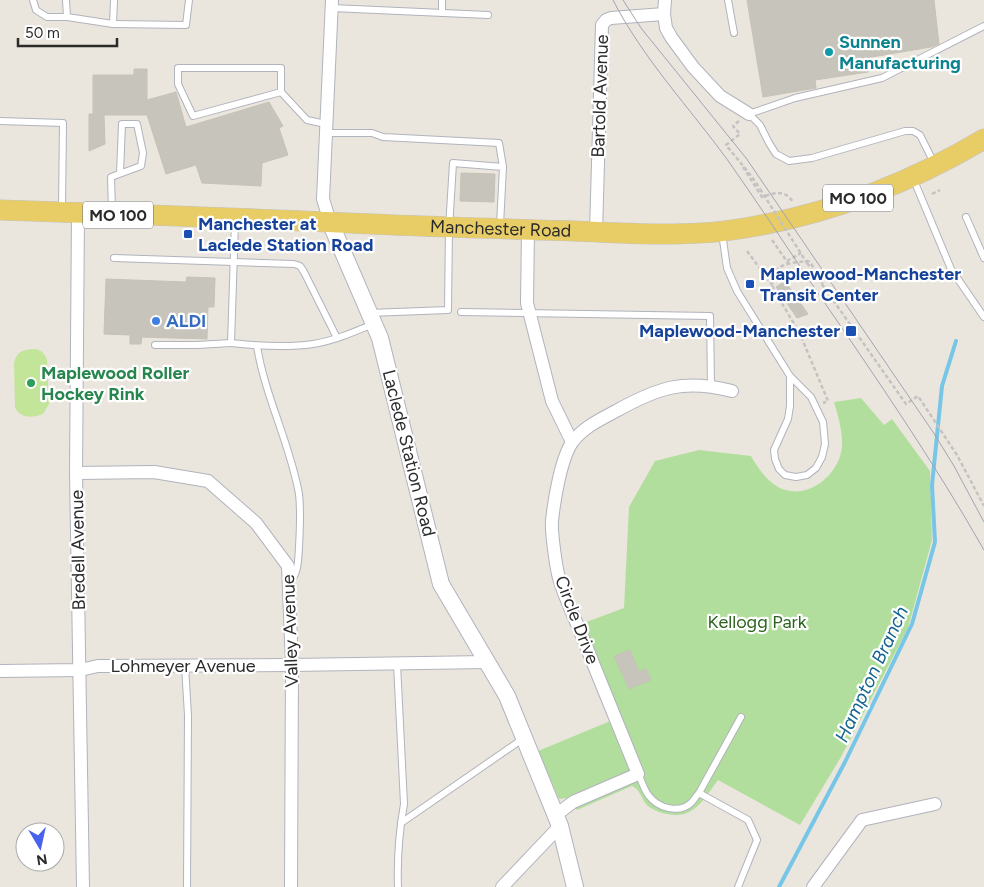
<svg xmlns="http://www.w3.org/2000/svg" width="984" height="887" font-family="Figtree,sans-serif">
<rect width="100%" height="100%" fill="#ebe6dd"/>
<!-- green -->
<path fill="#b2de9d" d="M861,398L884,425L892,419L930,471L932,540L908,628L841,757L800,825L718,780C704,799 694,820 667,814C660,813 650,809 646,804C641,798 640,789 632,786L577,810L566,798L559,799L538,751L620,717L581,624L624,608L629,507L655,461L699,450L751,456C758,468 766,480 778,487C806,502 839,476 842,447C843,432 838,416 834,402Z"/>
<!-- pitch -->
<path fill="#c3e59a" d="M35,349C42,350 45,354 47,360L49,404L43,414C33,418 20,419 15,407L14,363C17,350 24,350 35,349Z"/>
<g fill="none" stroke-linecap="round" stroke-linejoin="round">
<!-- stream -->
<path stroke="#77c6e7" stroke-width="4" d="M779,887L845,762L912,624L935,542L932,485L942,386L956,341"/>
</g>
<!-- building -->
<g fill="#c7c4bc" stroke="#c7c2b7">
<path d="M747,0H934L939,44L931,47L866,58L868,72L815,80L816,88L763,97Z"/>
<path d="M134,69H147V100L176,92L186,127L269,102L283,126L279,128L288,155L262,163L261,186L202,183L196,165L166,174L147,115H104L105,144L89,151V114H93V75H134Z"/>
<path d="M461,173L495,174L494,202L460,201Z"/>
<path d="M187,277L215,278L214,307H208L207,339L142,337L141,344H130V335L104,334L106,279L186,282Z"/>
<path d="M785,281L808,314L797,318L776,287Z"/>
<path d="M630,650L639,672L646,669L651,680L629,689L614,656Z"/>
</g>
<g fill="none" stroke-linecap="round" stroke-linejoin="round">
<!-- service casing -->
<g stroke="#b1b3bd" stroke-width="8">
<g id="service">
<path d="M33,0L36,10L47,17H67L113,24L114,0"/>
<path d="M66,0L67,17"/>
<path d="M728,0L734,33"/>
<path d="M332,8L488,15"/>
<path d="M442,13V0"/>
<path d="M113,24L186,25L189,0"/>
<path d="M281,92V68H178V84L193,116L281,92L307,120L326,124"/>
<path d="M0,121L63,123L62,208"/>
<path d="M326,133H372L383,137L499,143L503,167"/>
<path d="M934,163L920,135L913,131H905L812,158L789,161L776,154L769,143L760,125L749,114L795,98L882,78L984,26"/>
<path d="M913,178L951,269L984,317"/>
<path d="M112,211L111,177L141,166L143,153L137,124H122L120,173"/>
<path d="M966,217L984,258"/>
<path d="M235,221L231,343C258,346 285,348 313,344C333,341 354,332 373,324"/>
<path d="M722,233L727,268L737,291L790,376L811,397L823,422L825,444L822,457L816,468L807,475L796,477L785,475L779,469L775,459L774,450L788,419L790,406V376"/>
<path d="M114,258L294,264L300,266L304,272L337,338"/>
<path d="M461,312L710,316L711,386"/>
<path d="M369,313L448,310L449,228L453,163L503,167L500,225"/>
<path d="M155,345H197L231,343"/>
<path d="M257,346C265,397 290,443 299,494C301,511 300,529 299,547C298,560 299,573 289,583"/>
<path d="M397,664L404,804C399,832 397,859 398,887"/>
<path d="M185,666L188,715L187,887"/>
<path d="M638,774C642,781 644,790 649,796C658,808 679,814 691,803C694,800 696,796 699,793L741,717"/>
<path d="M699,793L748,820L757,840L738,887"/>
<path d="M401,823L524,738"/>
</g>
</g>
<!-- minor casing -->
<g stroke="#b1b3bd" stroke-width="14">
<g id="minor">
<path d="M664,14L666,28L671,37L693,67L720,96L749,114"/>
<path d="M78,213L76,473L83,887"/>
<path d="M330,222L323,199L332,0"/>
<path d="M528,230L527,303L552,401L572,442"/>
<path d="M596,232L602,25L606,20L611,18L664,14L665,0"/>
<path d="M76,473L154,472L208,481L256,523L288,566L292,665L291,887"/>
<path d="M0,671L80,670L98,666L292,665L487,662"/>
<path d="M556,815L573,802L638,774C620,730 602,685 584,641C576,620 565,599 559,578C556,567 551,531 552,521C554,501 561,457 573,441C584,427 601,419 616,411C659,387 684,379 732,391"/>
<path d="M502,887L560,826"/>
<path d="M813,887L862,820L935,804"/>
</g>
</g>
<!-- tertiary casing -->
<g stroke="#b1b3bd" stroke-width="18">
<path id="tertiary" d="M330,222L380,338L441,584L507,696L560,826L575,887"/>
</g>
<!-- primary casing -->
<g stroke="#c3c3c3" stroke-width="21">
<g id="primary">
<path id="s1" d="M0,210C124,214 248,218 372,224C439,227 507,229 574,231C631,233 688,238 745,228C829,214 910,183 984,139"/>
</g>
</g>
<!-- path -->
<g stroke="#c3c3c3" stroke-width="2.5" stroke-dasharray="4 2.5" stroke-linecap="butt">
<path d="M739,121L733,126L740,134L726,145C738,160 750,173 760,189"/>
<path d="M743,167L762,197C774,193 785,189 793,202"/>
<path d="M932,194L940,190"/>
<path d="M772,240L788,263"/>
<path d="M747,251L773,286"/>
<path d="M787,261L801,253"/>
<path d="M807,263L906,404L918,396L957,455L984,506"/>
<path d="M822,284V281L810,262L808,261C790,263 769,263 773,288L800,334L828,401L823,403"/>
</g>
<!-- service -->
<use href="#service" stroke="#fff" stroke-width="6"/>
<!-- minor -->
<use href="#minor" stroke="#fff" stroke-width="12"/>
<!-- tertiary -->
<use href="#tertiary" stroke="#fff" stroke-width="16"/>
<!-- primary -->
<use href="#primary" stroke="#e8cd66" stroke-width="20"/>
<!-- tram -->
<g stroke="#a0a3b3" stroke-width="1">
<path d="M613,0C643,59 690,108 729,162C760,206 790,252 820,296C877,379 934,462 984,550"/>
<path d="M623,0L641,28L746,158L933,432L954,466L984,522"/>
</g>
<!-- path-bridge -->
<path stroke="#c3c3c3" stroke-width="2.5" stroke-dasharray="4 2.5" stroke-linecap="butt" d="M760,189L807,263"/>
</g>
<!-- markers -->
<circle fill="#0f9aa8" stroke="#fff" stroke-width="2" cx="829" cy="52" r="5"/>
<g fill="#1a4fb4" stroke="#fff" stroke-width="2">
<rect x="183" y="229" width="10" height="10" rx="2.5"/>
<rect x="745" y="279" width="10" height="10" rx="2.5"/>
<rect x="845" y="325" width="12" height="12" rx="2.5"/>
</g>
<circle fill="#3f7fe0" stroke="#fff" stroke-width="2" cx="156" cy="321" r="5"/>
<circle fill="#2e9e5b" stroke="#fff" stroke-width="2" cx="31" cy="383" r="5"/>
<g text-anchor="middle" stroke-width="4.5" stroke-linejoin="round" paint-order="stroke">
<!-- shield labels -->
<g fill="#fff" stroke="#6a6a6a" stroke-width="1">
<rect x="823" y="184.5" width="70" height="27" rx="4"/>
<rect x="83" y="201.5" width="70" height="27" rx="4"/>
</g>
<g font-size="16" font-weight="bold" fill="#2a2a2a">
<text x="858" y="204">MO 100</text>
<text x="118" y="221">MO 100</text>
</g>
<!-- culture labels -->
<g font-size="18" font-weight="bold" fill="#0d838f" stroke="#fff" text-anchor="start">
<text x="839" y="48">Sunnen<tspan x="839" dy="21">Manufacturing</tspan></text>
</g>
<!-- street labels -->
<g font-size="18" fill="#2a2a2a" stroke="#fff">
<text transform="translate(600 96) rotate(-88)" y="6">Bartold Avenue</text>
<text dy="6" stroke="none"><textPath href="#s1" startOffset="501">Manchester Road</textPath></text>
<text transform="translate(409 453) rotate(76)" y="6">Laclede Station Road</text>
<text transform="translate(78 550) rotate(-91)" y="6">Bredell Avenue</text>
<text transform="translate(577 620) rotate(69)" y="6">Circle Drive</text>
<text transform="translate(290 631) rotate(-92)" y="6">Valley Avenue</text>
<text x="183" y="672">Lohmeyer Avenue</text>
</g>
<!-- transit labels -->
<g font-size="18" font-weight="bold" fill="#164399" stroke="#fff" text-anchor="start">
<text x="198" y="230">Manchester at<tspan x="198" dy="21">Laclede Station Road</tspan></text>
<text x="760" y="280">Maplewood-Manchester<tspan x="760" dy="21">Transit Center</tspan></text>
<text x="840" y="337" text-anchor="end">Maplewood-Manchester</text>
</g>
<!-- shop labels -->
<g font-size="18" font-weight="bold" fill="#366cbe" stroke="#fff" text-anchor="start">
<text x="166" y="327">ALDI</text>
</g>
<!-- leisure labels -->
<g font-size="18" font-weight="bold" fill="#27864d" stroke="#fff" text-anchor="start">
<text x="41" y="379">Maplewood Roller<tspan x="41" dy="21">Hockey Rink</tspan></text>
</g>
<!-- park labels -->
<g font-size="18" fill="#2b631f" stroke="#fff">
<text x="757" y="628">Kellogg Park</text>
</g>
<!-- water labels -->
<g font-size="19" font-style="italic" fill="#166493" stroke="#fff">
<text transform="translate(871 674) rotate(-65)" y="7">Hampton Branch</text>
</g>
</g>
<!-- north arrow -->
<g transform="translate(40 847) rotate(171)"><circle r="24" fill="#ffffff" stroke="#aaaaaa"/>
<path d="M0-4L9 19L0 12L-9 19Z" fill="#4862ee"/>
<text y="-8" font-size="14" font-weight="bold" text-anchor="middle" fill="#2a2a2a">N</text>
</g>
<!-- scale -->
<path d="M18 38v8h99v-8" fill="none" stroke="#2a2a2a" stroke-width="2.5"/>
<text x="25" y="38" font-size="15" fill="#2a2a2a" stroke="#ffffff" stroke-width="4" paint-order="stroke">50 m</text>
</svg>
